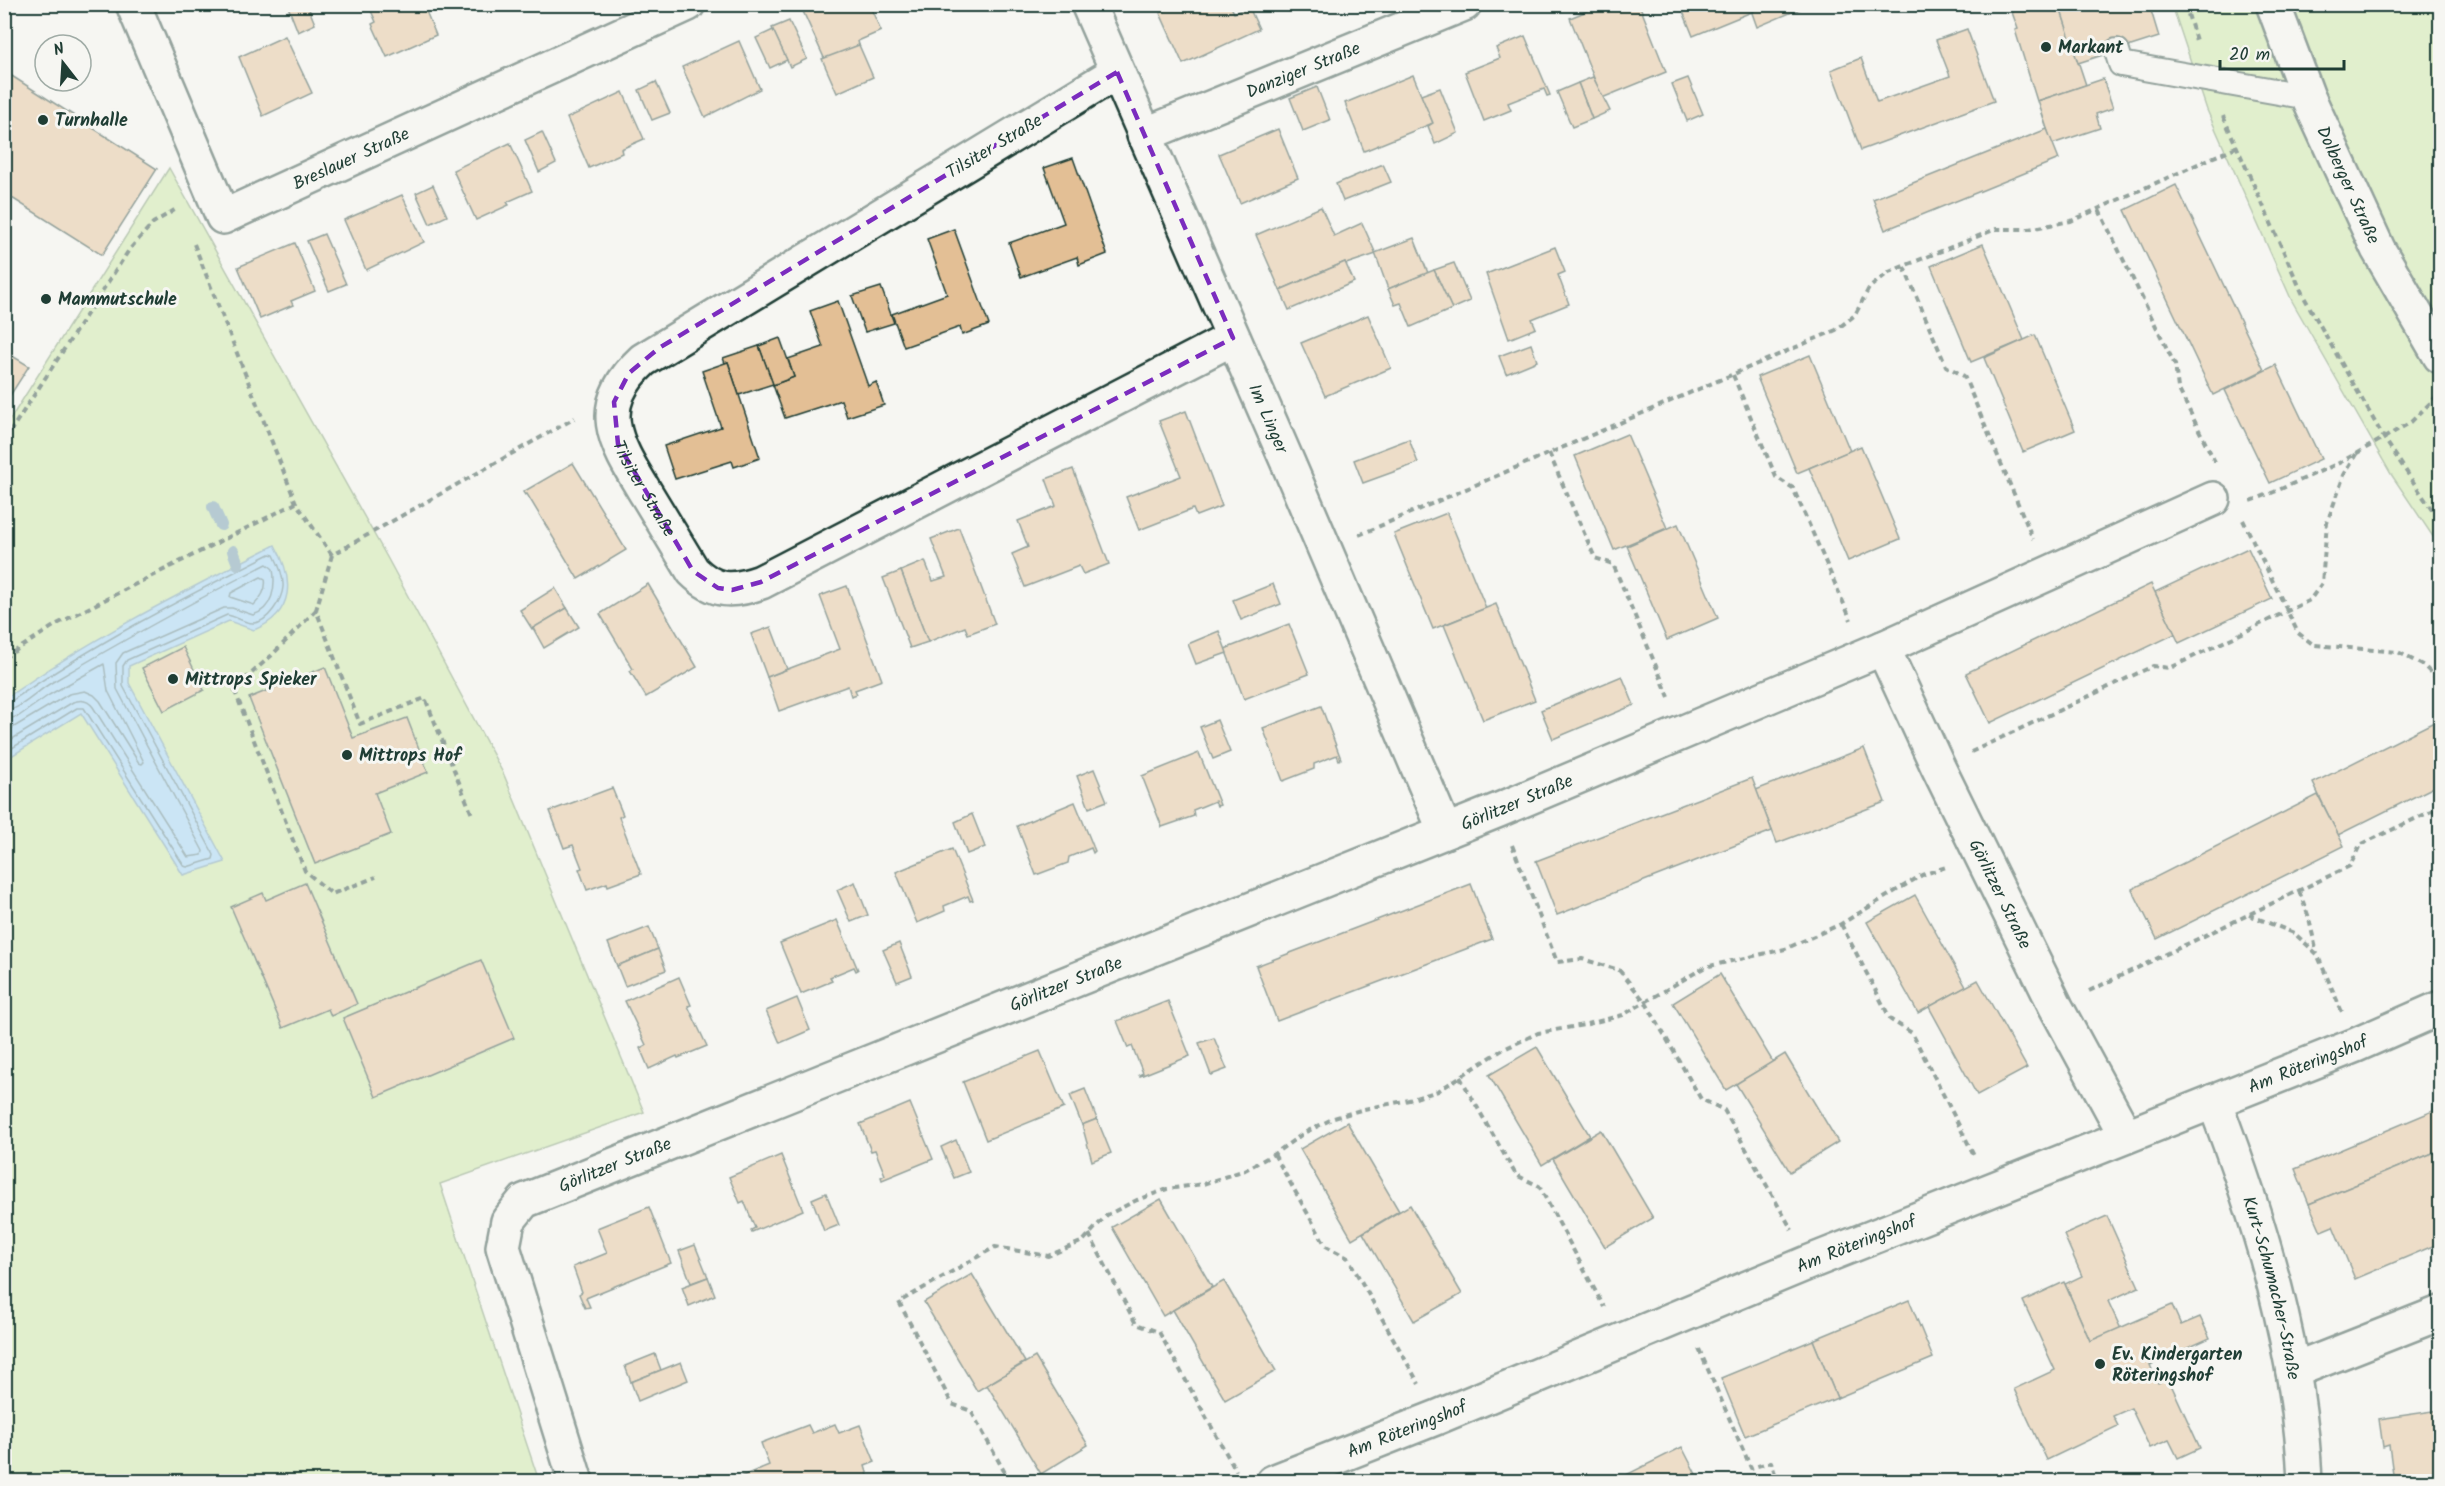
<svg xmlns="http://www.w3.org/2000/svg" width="2445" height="1486" font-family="Kalam,sans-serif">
<rect width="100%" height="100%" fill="#f6f6f2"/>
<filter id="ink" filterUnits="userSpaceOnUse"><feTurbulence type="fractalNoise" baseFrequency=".0167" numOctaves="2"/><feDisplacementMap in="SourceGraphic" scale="12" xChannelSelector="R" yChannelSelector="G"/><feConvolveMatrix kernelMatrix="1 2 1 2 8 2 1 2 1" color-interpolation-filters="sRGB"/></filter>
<g filter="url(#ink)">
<!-- green -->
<g fill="#c7e7a0" stroke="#73926a" stroke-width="1.5">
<path d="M2172,5H2440V547L2391,474L2292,301L2207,110Z"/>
<path d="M169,168L388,559L504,775L644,1112L440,1184L539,1481H5L4,429Z"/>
</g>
<!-- water -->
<path fill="#98d1f8" stroke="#6896aa" stroke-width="1.5" d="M275,545C294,579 295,613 254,630L229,621L129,666V683L225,862L183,875L81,713L5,760V699C89,639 183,592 275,545Z"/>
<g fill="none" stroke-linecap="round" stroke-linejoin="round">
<!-- shore -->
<g stroke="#4f7882" stroke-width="1.5">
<path d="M261,577L265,579C267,589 261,598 254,605L230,597L231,593Z"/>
<path d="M4,703L10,702C92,645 181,599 270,554L274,555C279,565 284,576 283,587C282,600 268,622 254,623C245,624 236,616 227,615L127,660L123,666V686L214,855L213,859L187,867L184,866L84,708H77L4,753"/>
<path d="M4,711C21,710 37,691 51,683C122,641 194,601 267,564L273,569C276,587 273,609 253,615L232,608H224L123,653L116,663L117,689L203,851L202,855L188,857L93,707C88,700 81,699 73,702L4,744"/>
<path d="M4,720L19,716L49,695L104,664L108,691L144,762L142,764L139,763L100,701L94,695L85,691L69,694L4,733"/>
</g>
<!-- stream -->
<g stroke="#6896aa" stroke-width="12">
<path d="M213,507L221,525"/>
<path d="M233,551L238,564"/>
</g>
</g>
<!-- building -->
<g fill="#e3bf95" stroke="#1f3d34" stroke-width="1.5">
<path d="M287,4H307L315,24L298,32Z"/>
<path d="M368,4H423L436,35L387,57L372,24L376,22Z"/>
<path d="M813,4H869L881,31L858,41L859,45L825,60L802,9Z"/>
<path d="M891,4H905L893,10Z"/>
<path d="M1179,4H1230L1234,13L1249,7L1259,29L1183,64L1160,13Z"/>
<path d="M1604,4H1639L1666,72L1602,98L1570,18Z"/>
<path d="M1680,4H1751L1754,11L1693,36Z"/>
<path d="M1751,4H1795L1797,10L1757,27L1752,13L1754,11Z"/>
<path d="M1795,4H1812L1797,10Z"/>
<path d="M2009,4H2059L2086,85L2037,101L2015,30L2018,29Z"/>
<path d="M2059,4H2149L2159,37L2078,63Z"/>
<path d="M789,21L807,59L790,67L772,28Z"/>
<path d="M1967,29L1994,101L1861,150L1831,70L1861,58L1877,102L1950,76L1936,40Z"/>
<path d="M773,30L787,60L770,68L756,38Z"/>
<path d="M285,36L312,93L263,116L239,57Z"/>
<path d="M1525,36L1550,95L1547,96L1544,89L1508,103L1511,110L1484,121L1465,72L1500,58L1496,48Z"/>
<path d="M739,41L760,89L705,117L682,67Z"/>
<path d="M859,45L873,77L837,93L822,59Z"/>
<path d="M4,71L157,169L102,255L4,193Z"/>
<path d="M1413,75L1433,123L1364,151L1345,103Z"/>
<path d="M1593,77L1610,111L1592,119L1578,83Z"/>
<path d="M1688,78L1703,114L1687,121L1672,84Z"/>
<path d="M2103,79L2113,108L2096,114L2100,128L2052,144L2038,101Z"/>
<path d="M656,82L670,113L652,120L639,90Z"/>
<path d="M1578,83L1592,119L1572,127L1557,92Z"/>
<path d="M1317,87L1330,120L1303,131L1290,98Z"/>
<path d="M1440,88L1458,133L1435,144L1428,126L1433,123L1421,95Z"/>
<path d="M623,92L644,139L621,149L622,153L589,168L567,118Z"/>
<path d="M1278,129L1298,178L1240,203L1219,154Z"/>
<path d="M2047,129L2059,159L1885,230L1873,199Z"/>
<path d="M542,132L556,163L539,172L525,140Z"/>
<path d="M510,143L532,191L507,202L509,205L476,220L453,170Z"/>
<path d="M1073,158L1107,254L1079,265L1077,257L1021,277L1009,243L1064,223L1044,168Z"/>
<path d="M1383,164L1391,182L1343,201L1336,184Z"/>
<path d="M433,185L447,216L430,224L416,193Z"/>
<path d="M2176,185L2264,370L2213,395L2125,210Z"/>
<path d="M402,195L424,242L366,270L344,220Z"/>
<path d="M1321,207L1334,236L1362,223L1376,254L1346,264L1345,262L1280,290L1256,235Z"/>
<path d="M954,229L989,325L962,335L960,327L904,347L892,314L947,294L927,239Z"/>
<path d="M324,234L346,284L329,291L307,241Z"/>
<path d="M1414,238L1428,273L1388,289L1375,253Z"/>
<path d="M295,243L315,291L291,301L293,305L260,319L238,267Z"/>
<path d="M1983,244L2024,340L1971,362L1931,266Z"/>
<path d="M1555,247L1565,272L1558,275L1569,304L1532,319L1536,328L1509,339L1486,274Z"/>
<path d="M1345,262L1354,282L1289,310L1280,290Z"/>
<path d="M1454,263L1470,301L1452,309L1434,270Z"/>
<path d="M1434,270L1452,309L1411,327L1401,303L1395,305L1388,289Z"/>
<path d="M881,287L894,323L865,332L852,296Z"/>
<path d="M838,301L868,386L876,382L884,405L847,417L841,400L785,418L773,385L794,377L788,359L823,347L810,311Z"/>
<path d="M1368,315L1391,368L1325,396L1301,343Z"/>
<path d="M2035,335L2075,430L2023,452L1984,358Z"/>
<path d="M780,338L794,377L773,385L759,346Z"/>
<path d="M1531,344L1537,361L1506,374L1499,356Z"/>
<path d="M759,346L773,384L739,395L728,362L725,363L723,358Z"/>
<path d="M4,351L29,366L4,405Z"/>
<path d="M1810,355L1850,451L1797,473L1757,377Z"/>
<path d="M728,362L760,458L734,467L732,461L675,479L664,446L721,427L702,371Z"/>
<path d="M2276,365L2321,459L2270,483L2225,390Z"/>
<path d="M1186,411L1222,506L1196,516L1193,509L1139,530L1126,497L1181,476L1159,421Z"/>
<path d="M1627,434L1667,528L1614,550L1575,456Z"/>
<path d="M1409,439L1418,463L1363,483L1354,460Z"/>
<path d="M1861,446L1900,539L1848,561L1809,468Z"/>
<path d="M573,463L626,550L578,579L527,494L525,495L523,492Z"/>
<path d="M1073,469L1109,564L1083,574L1079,566L1025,587L1012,554L1028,547L1018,521L1056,506L1046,479Z"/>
<path d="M1447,513L1486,608L1433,629L1394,534Z"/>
<path d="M1678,524L1718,618L1667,640L1627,546Z"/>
<path d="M959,528L995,624L968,634L965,627L928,642L901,571L925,561L933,581L946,577L931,539Z"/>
<path d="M2248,548L2272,599L2179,643L2155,592Z"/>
<path d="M901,571L928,642L910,648L883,578Z"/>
<path d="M648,584L697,667L646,697L630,671L633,669L600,614Z"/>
<path d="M1273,584L1281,604L1241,620L1233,600Z"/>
<path d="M2151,584L2175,634L1990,723L1966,673Z"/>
<path d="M847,586L882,680L855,690L857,694L851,696L848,686L779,711L767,677L840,649L820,596Z"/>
<path d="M555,588L567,608L532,629L520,610Z"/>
<path d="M1496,604L1535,700L1483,720L1444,625Z"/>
<path d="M567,608L579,627L544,648L533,628Z"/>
<path d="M1289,624L1309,674L1244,699L1225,649Z"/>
<path d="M771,627L787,669L767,677L751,634Z"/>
<path d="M1219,631L1227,653L1196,664L1188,644Z"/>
<path d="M183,647L204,690L164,711L142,668Z"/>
<path d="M325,667L353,738L407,718L428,772L375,793L391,834L315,864L249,698Z"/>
<path d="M1622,676L1634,705L1553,739L1541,710Z"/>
<path d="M1321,706L1341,759L1339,760L1337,755L1314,764V769L1283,781L1263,728Z"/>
<path d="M2440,719V784L2338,835L2313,783Z"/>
<path d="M1217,720L1230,752L1213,759L1200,727Z"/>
<path d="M1864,748L1885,802L1777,843L1756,790Z"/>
<path d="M1199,753L1220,805L1217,806L1215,801L1193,810L1194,816L1162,827L1142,776Z"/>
<path d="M1094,769L1107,801L1089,808L1077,776Z"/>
<path d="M1752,778L1772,831L1557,915L1536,861Z"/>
<path d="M612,788L623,815L619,817L641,874L608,886L607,883L587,890L579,869L582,868L573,845L564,848L550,811Z"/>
<path d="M2318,795L2344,846L2157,939L2132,889Z"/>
<path d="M1075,802L1095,851L1093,853L1091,848L1069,857L1068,863L1036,875L1017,826Z"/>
<path d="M972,814L985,847L967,854L955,822Z"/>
<path d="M952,849L973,900L970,901L968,896L944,906L945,911L917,923L896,872Z"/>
<path d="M855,882L868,915L851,922L837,890Z"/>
<path d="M305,883L357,1004L331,1016L328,1009L283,1028L231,907L263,893L266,900Z"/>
<path d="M1471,884L1492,939L1277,1021L1256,966Z"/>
<path d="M1915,895L1966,987L1918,1013L1867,922Z"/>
<path d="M837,920L858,970L856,971L854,967L830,977L832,981L801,994L780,943Z"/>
<path d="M649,927L658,949L617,966L608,943Z"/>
<path d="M899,943L912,976L897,982L883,950Z"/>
<path d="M658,949L666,970L625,986L617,966Z"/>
<path d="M481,960L514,1038L376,1097L343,1018Z"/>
<path d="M1720,974L1773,1062L1726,1090L1673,1003Z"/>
<path d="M679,977L691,1005L688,1006L707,1046L678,1058L677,1056L649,1069L640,1048L646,1045L625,1001Z"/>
<path d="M1978,980L2027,1068L1977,1095L1929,1007Z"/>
<path d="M797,998L810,1030L780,1043L766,1011Z"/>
<path d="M1168,1001L1190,1056L1140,1076L1139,1075L1143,1073L1132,1046L1128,1048L1117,1021Z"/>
<path d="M1214,1038L1227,1069L1211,1075L1199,1043Z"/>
<path d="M1537,1047L1590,1136L1542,1165L1489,1075Z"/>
<path d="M1040,1051L1064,1108L986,1140L963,1082Z"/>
<path d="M1785,1054L1838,1142L1790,1172L1736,1084Z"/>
<path d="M1085,1089L1097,1119L1082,1125L1070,1095Z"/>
<path d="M2440,1094V1150L2309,1204L2295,1169L2433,1111L2434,1101Z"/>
<path d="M910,1103L933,1159L882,1180L881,1177L885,1175L875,1150L871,1151L860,1124Z"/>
<path d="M1097,1119L1111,1153L1092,1161L1082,1125Z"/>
<path d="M1347,1122L1399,1211L1352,1239L1300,1149Z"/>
<path d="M1601,1130L1653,1218L1605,1247L1553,1159Z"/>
<path d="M956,1140L969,1172L954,1178L941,1147Z"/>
<path d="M2440,1150V1243L2355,1279L2333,1226L2321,1231L2309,1204Z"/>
<path d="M781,1155L803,1210L752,1232L751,1230L755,1228L744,1201L740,1203L729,1177Z"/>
<path d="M826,1193L839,1225L824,1231L812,1199Z"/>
<path d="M1161,1199L1212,1287L1163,1316L1112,1227Z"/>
<path d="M1410,1205L1462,1294L1414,1321L1363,1233Z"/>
<path d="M649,1207L671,1263L586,1298L590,1307L585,1308L579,1294L582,1292L573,1267L607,1253L597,1228Z"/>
<path d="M2107,1216L2139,1287L2108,1301L2121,1329L2090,1341L2065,1284L2082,1276L2064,1235Z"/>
<path d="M695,1245L708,1277L691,1283L679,1251Z"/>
<path d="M972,1274L1025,1362L977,1391L924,1302Z"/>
<path d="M708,1277L715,1295L689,1306L682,1287Z"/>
<path d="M1224,1281L1276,1371L1225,1400L1173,1310Z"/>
<path d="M2064,1282L2090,1341L2172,1305L2181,1325L2200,1317L2210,1338L2150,1365L2158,1383L2168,1378L2200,1448L2178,1458L2169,1440L2150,1448L2131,1408L2113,1416L2118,1426L2047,1460L2014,1389L2055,1370L2023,1301Z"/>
<path d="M1909,1300L1933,1358L1837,1398L1813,1340Z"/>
<path d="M1813,1340L1837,1398L1745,1436L1721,1378Z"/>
<path d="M655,1354L661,1370L631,1382L625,1366Z"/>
<path d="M1035,1357L1088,1445L1041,1474L987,1385Z"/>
<path d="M681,1362L688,1380L638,1401L631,1382Z"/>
<path d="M2440,1410V1482H2394L2389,1445L2383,1447L2379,1419Z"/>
<path d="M835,1424L839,1433L860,1425L875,1462L865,1466L870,1482H728L769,1465L761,1443L808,1425L812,1433Z"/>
<path d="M1682,1447L1700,1482H1629L1626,1475Z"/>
<path d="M1562,1473L1566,1482H1540Z"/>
</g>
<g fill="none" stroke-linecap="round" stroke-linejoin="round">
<!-- lane casing -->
<g stroke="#1f3d34" stroke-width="28">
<path id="lane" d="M2117,51L2121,64L2308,97"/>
</g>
<!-- street casing -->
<g stroke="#1f3d34" stroke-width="38">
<g id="street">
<path id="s1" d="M133,4L223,217L688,4"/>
<path id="s2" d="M1088,4L1288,463L1445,831"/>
<path id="s3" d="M1117,72L643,360C591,408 616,444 647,495C662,520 678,546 693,571C715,593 733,592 761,582L1233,338"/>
<path id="s4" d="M1144,135L1464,4"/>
<path d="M1883,648L2213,499"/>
<path id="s5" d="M2214,1101C2260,1221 2300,1352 2305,1482"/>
<path d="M2293,1371L2440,1313"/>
<path id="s6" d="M576,1482L503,1247L508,1221L524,1201L1499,810L1883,648L1938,767L2056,1007L2126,1136"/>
<path id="s7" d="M1273,1482L1438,1417L1810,1262L2356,1045L2440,1008"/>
</g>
</g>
<!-- secondary casing -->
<g stroke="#1f3d34" stroke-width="38">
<g id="secondary">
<path id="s8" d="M2273,4L2308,97L2378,249L2440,356"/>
</g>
</g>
<!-- path -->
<g stroke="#1f3d34" stroke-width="4" stroke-dasharray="6 4.5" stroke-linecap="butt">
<path d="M2185,4L2197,44"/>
<path d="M2439,4L2440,7"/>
<path d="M2223,116L2304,297L2384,438L2440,522"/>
<path d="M2099,210L2175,365L2178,388L2215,462"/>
<path d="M194,244L296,503"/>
<path d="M1904,267L1946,366L1964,376L2033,539"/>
<path d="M1733,375L1776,477L1793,488L1851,620"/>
<path d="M4,441L129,250L153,223L178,208"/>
<path d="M1549,453L1595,558L1613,564L1669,697"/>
<path d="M2251,501L2274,492L2339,463L2384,438L2411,422L2438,395"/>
<path d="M2243,520L2298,633L2314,645L2398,652L2424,666L2440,682"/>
<path d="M1359,535L1836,330L1855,315L1869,288L1889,272L1996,229H2029L2071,221L2236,147"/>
<path d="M332,555L316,610L360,724L425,698L473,817"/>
<path d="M316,610L271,656L234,689L305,871L332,894L376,877"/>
<path d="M4,658L57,624L296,503L332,555L575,418"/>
<path d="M1971,752L2153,666L2170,668L2310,600L2322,583L2327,523L2344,475L2356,454"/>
<path d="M1512,845L1557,962L1582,959L1619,970L1646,1003L1701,1099L1724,1110L1792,1230"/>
<path d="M2299,891L2308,915L2317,953"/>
<path d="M2249,915L2294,933L2317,954L2342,1012"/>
<path d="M1841,924L1891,1020L1912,1033L1975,1157"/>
<path d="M2089,991L2350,866L2360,845L2440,807"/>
<path d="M1460,1077L1516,1175L1539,1186L1604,1307"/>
<path d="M1274,1154L1326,1246L1348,1258L1419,1384"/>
<path d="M1089,1234L1136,1324L1159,1332L1236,1471"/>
<path d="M4,1284L6,1289L4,1290"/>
<path d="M1699,1349L1751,1468L1771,1462L1778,1482"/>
<path d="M1010,1482L971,1411L952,1404L899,1302L995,1247L1048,1256L1083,1241L1107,1215L1137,1200L1167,1189L1203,1184L1245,1170L1274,1154L1304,1133L1334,1118L1364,1109L1409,1100L1438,1091L1502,1050L1538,1033L1584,1025L1623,1015L1705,967L1785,949L1841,924L1922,875L1946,867"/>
</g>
<!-- lane -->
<use href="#lane" stroke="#f6f6f2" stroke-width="24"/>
<!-- street -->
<use href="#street" stroke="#f6f6f2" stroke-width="33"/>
<!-- secondary -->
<use href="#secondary" stroke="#f6f6f2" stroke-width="33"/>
</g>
</g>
<!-- marked area -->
<path d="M0 0H2445V1486H0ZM1117,72L1233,338L761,582L732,590L718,588L693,571L618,444L614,402L629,373L659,348Z" fill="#f6f6f2" fill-opacity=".55" fill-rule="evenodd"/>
<path fill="none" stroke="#7b2cbf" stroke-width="4.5" stroke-dasharray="12 8" stroke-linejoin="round" d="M1117,72L1233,338L761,582L732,590L718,588L693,571L618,444L614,402L629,373L659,348Z"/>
<!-- markers -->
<g fill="#1f3d34" stroke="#f6f6f2" stroke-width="2">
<circle cx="2046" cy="47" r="6"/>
<circle cx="43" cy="120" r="6"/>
<circle cx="46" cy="299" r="6"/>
<circle cx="173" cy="679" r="6"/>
<circle cx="347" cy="755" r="6"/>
<circle cx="2100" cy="1364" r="6"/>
</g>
<g text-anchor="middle" stroke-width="6" stroke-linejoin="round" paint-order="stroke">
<!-- poi labels -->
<g font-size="18" font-weight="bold" fill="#1f3d34" stroke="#f6f6f2" text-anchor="start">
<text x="2058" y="53">Markant</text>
<text x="55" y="126">Turnhalle</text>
<text x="58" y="305">Mammutschule</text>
<text x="185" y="685">Mittrops Spieker</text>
<text x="359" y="761">Mittrops Hof</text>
<text x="2112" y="1360">Ev. Kindergarten<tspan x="2112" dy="21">Röteringshof</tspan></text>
</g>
<!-- street labels -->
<g font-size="18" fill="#1f3d34" stroke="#f6f6f2">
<text dy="6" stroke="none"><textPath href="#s4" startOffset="172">Danziger Straße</textPath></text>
<text transform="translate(994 146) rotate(-31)" y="6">Tilsiter Straße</text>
<text dy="6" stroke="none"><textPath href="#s1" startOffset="372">Breslauer Straße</textPath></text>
<text dy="6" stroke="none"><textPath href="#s8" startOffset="196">Dolberger Straße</textPath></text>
<text dy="6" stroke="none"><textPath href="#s2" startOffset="452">Im Linger</textPath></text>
<text dy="6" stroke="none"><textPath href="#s3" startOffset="700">Tilsiter Straße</textPath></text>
<text dy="6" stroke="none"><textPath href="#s6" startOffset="1368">Görlitzer Straße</textPath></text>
<text dy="6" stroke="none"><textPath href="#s6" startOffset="2038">Görlitzer Straße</textPath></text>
<text dy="6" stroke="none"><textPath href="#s6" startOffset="882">Görlitzer Straße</textPath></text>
<text dy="6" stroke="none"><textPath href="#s7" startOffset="1116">Am Röteringshof</textPath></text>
<text dy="6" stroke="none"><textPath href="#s6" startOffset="396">Görlitzer Straße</textPath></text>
<text dy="6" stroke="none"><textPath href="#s7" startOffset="630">Am Röteringshof</textPath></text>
<text dy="6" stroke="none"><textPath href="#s5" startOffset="196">Kurt-Schumacher-Straße</textPath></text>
<text dy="6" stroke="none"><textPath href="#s7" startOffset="144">Am Röteringshof</textPath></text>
</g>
</g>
<!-- margin -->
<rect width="2445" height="1486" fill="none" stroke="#f6f6f2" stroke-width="24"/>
<rect x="12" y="12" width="2421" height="1462" fill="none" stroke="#1f3d34" stroke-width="2" filter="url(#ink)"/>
<!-- north arrow -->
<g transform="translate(63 63) rotate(343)"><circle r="28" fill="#f6f6f2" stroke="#a0aca6" stroke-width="1.5"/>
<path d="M0-4.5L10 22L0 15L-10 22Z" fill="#1f3d34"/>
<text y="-9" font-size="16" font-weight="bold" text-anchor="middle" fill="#1f3d34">N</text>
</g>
<!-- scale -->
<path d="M2220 60v9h124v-9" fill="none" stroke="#1f3d34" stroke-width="3"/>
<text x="2229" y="60" font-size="18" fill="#1f3d34" stroke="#f6f6f2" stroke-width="4.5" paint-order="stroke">20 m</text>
</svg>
